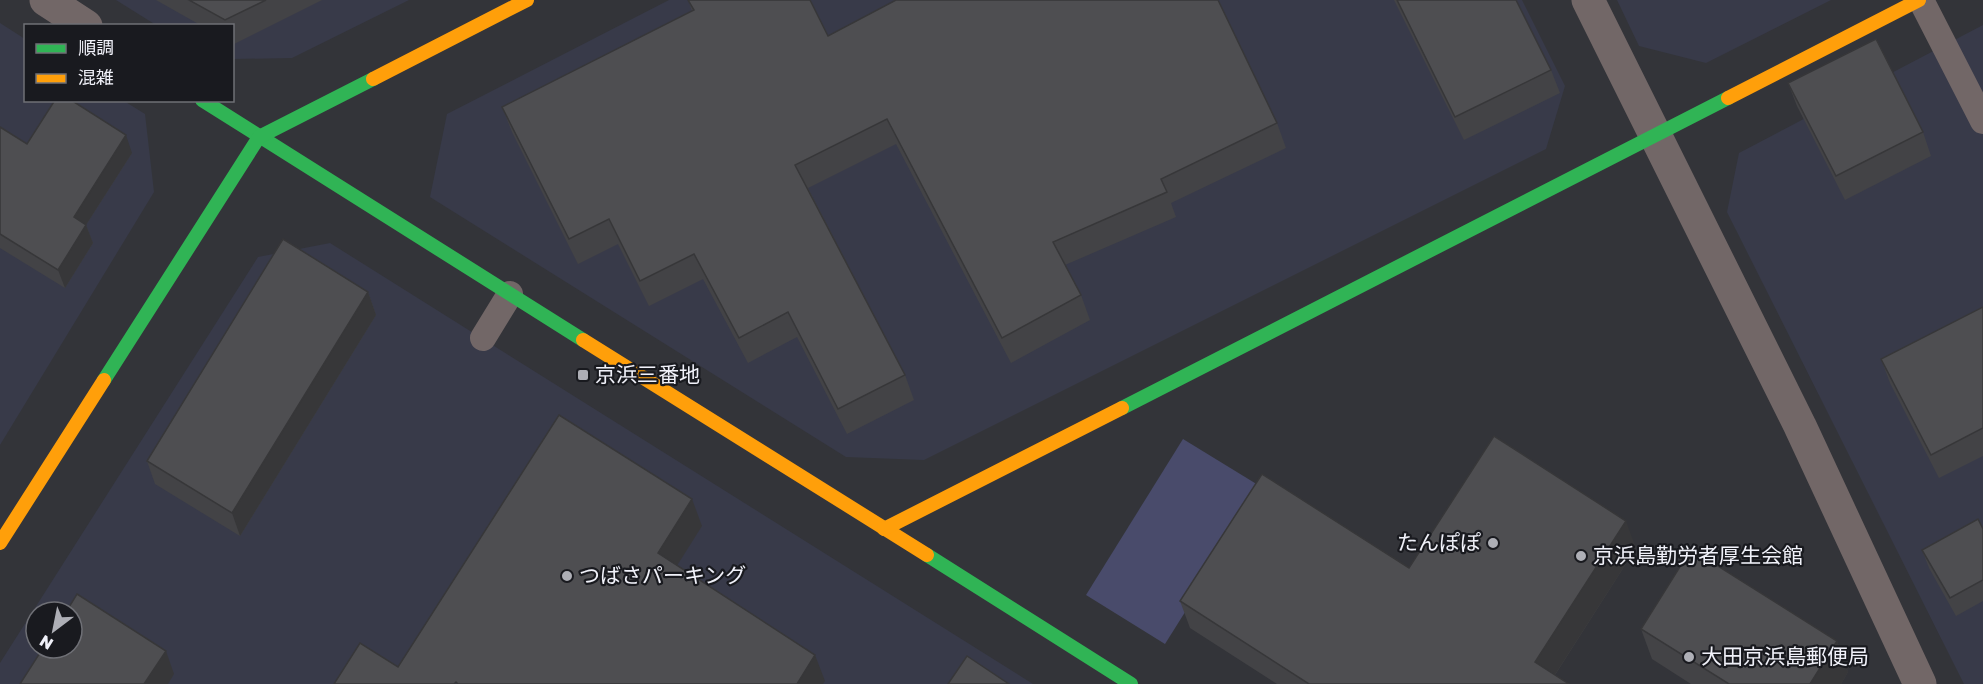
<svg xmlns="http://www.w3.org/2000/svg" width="1983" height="684" font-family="'Golos Text','Noto Sans JP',sans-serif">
<rect width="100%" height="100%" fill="#333439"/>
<!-- built -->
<g fill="#383a49" fill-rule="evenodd">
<path d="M116,0H409L292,58L233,59L232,26L156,25Z"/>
<path d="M669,0H1522L1565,86L1546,149L924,460L846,457L430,197L447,114Z"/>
<path d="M1617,0H1831L1706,63L1639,46Z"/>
<path d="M0,23L25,39L26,100L124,101L145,114L154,192L0,445Z"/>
<path d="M1983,25V684H1964L1727,212L1739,153Z"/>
<path d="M330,243L1033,684H0V663L258,257ZM36,612H72V648H36Z"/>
</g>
<!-- green -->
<path fill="#494b6b" d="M1183,439L1263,488L1165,644L1086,595Z"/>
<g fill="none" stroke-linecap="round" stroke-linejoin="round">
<!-- lane -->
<g stroke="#726767" stroke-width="26">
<path d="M1921,0L1983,121"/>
<path d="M483,338L510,294"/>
</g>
<!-- street -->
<g stroke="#726767" stroke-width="33">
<path d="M46,0L86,26"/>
<path d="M1588,0L1800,426L1920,684"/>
</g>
<!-- fast -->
<g stroke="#30b455" stroke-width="14">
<path d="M202,100L583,340"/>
<path d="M104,380L259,137L373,79"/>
<path d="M1122,408L1728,98"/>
<path d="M927,555L1131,684"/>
</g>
<!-- slow -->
<g stroke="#ff9f0a" stroke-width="14">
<path d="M373,79L527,0"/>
<path d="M1728,98L1919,0"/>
<path d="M583,340L927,555"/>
<path d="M884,529L1122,408"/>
<path d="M0,543L104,380"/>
</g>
</g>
<!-- wall -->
<g fill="#434346">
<path d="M156,0H322L234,44L232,43V26H202Z"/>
<path d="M688,0L828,36L1277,123L1286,148L1171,203L1176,217L1065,265L1081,295L1090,320L1011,363L896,144L808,188L905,375L914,400L847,434L797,337L748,363L703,279L649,306L618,244L578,264L512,132L502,107L692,11Z"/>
<path d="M1394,0H1516L1551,70L1560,93L1464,140Z"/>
<path d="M1788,83L1923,132L1931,156L1845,200L1797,106Z"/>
<path d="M0,127L27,144L132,153L86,225L93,243L65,288L0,248Z"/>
<path d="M368,292L376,315L240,536L155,484L147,461Z"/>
<path d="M1983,307V456L1939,478L1890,383L1881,359Z"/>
<path d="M1983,529V601L1956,616L1929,568L1922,550Z"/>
<path d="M1636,548L1555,675L1569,684H1277L1190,628L1180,601Z"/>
<path d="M1641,629L1837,641L1848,672L1841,684H1691L1652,659Z"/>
</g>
<!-- shaded-wall -->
<g fill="#373739">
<path d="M126,135L132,153L86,225L93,243L65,288L58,270L74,217Z"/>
<path d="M368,292L376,315L240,536L232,513Z"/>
<path d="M692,499L702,526L668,580L658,553Z"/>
<path d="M1626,521L1636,548L1549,684L1535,662Z"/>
<path d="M1837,641L1848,672L1841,684H1810Z"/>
<path d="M166,651L174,674L168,684H144Z"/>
<path d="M815,655L825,681L823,684H797Z"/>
</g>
<!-- building -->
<g fill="#4e4e51" stroke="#373739" stroke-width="1.5">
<path d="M189,0H266L225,20Z"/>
<path d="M688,0H810L828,36L896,0H1218L1277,123L1161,179L1167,192L1053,242L1081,295L1002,338L887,119L795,165L905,375L838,409L788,312L739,338L694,254L640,281L609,219L569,239L502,107L694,10Z"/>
<path d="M1397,0H1516L1551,70L1455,117Z"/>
<path d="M1876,39L1923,132L1836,176L1788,83Z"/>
<path d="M55,100H71L126,135L74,217L86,225L58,270L0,234V127L27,144Z"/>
<path d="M283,239L368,292L232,513L147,461Z"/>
<path d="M1983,307V428L1931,455L1881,359Z"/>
<path d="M559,415L692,499L658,553L815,655L797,684H458L456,682L454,684H334L360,643L398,667Z"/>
<path d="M1494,436L1626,521L1535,662L1569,684H1309L1180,601L1262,474L1409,568Z"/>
<path d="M1978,519L1983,529V580L1950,598L1922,550Z"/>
<path d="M1691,549L1837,641L1810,684H1729L1641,629Z"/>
<path d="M77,594L166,651L144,684H20L43,648H72V612H66Z"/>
<path d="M967,656L1009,684H948Z"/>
</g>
<!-- markers -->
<g fill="#aeafb6" stroke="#191a1f" stroke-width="2">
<rect x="577" y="369" width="12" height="12" rx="3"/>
<circle cx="1493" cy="543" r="6"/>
<circle cx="1581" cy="556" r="6"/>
<circle cx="567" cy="576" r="6"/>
<circle cx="1689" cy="657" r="6"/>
</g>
<g text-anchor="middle" stroke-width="4.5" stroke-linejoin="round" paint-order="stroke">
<!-- poi labels -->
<g font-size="21" fill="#f0f1f9" stroke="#191a1f" text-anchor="start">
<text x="595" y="382">京浜三番地</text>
<text x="1481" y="550" text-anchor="end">たんぽぽ</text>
<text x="1593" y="563">京浜島勤労者厚生会館</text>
<text x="579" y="583">つばさパーキング</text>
<text x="1701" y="664">大田京浜島郵便局</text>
</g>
</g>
<!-- legend -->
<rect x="24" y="24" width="210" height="78" fill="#191a1f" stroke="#6f7076" stroke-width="1.5"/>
<rect x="36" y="44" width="30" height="9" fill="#30b455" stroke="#6f7076" stroke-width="1.5"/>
<text x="78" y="54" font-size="18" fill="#f0f1f9">順調</text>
<rect x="36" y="74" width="30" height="9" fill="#ff9f0a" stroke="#6f7076" stroke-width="1.5"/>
<text x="78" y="84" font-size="18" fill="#f0f1f9">混雑</text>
<!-- north arrow -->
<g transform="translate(54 630) rotate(212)"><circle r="28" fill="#191a1f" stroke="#6f7076" stroke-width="1.5"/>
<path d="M0-4.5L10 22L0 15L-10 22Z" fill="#aeafb6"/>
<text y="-9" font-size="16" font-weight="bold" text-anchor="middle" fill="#f0f1f9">N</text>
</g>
</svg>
